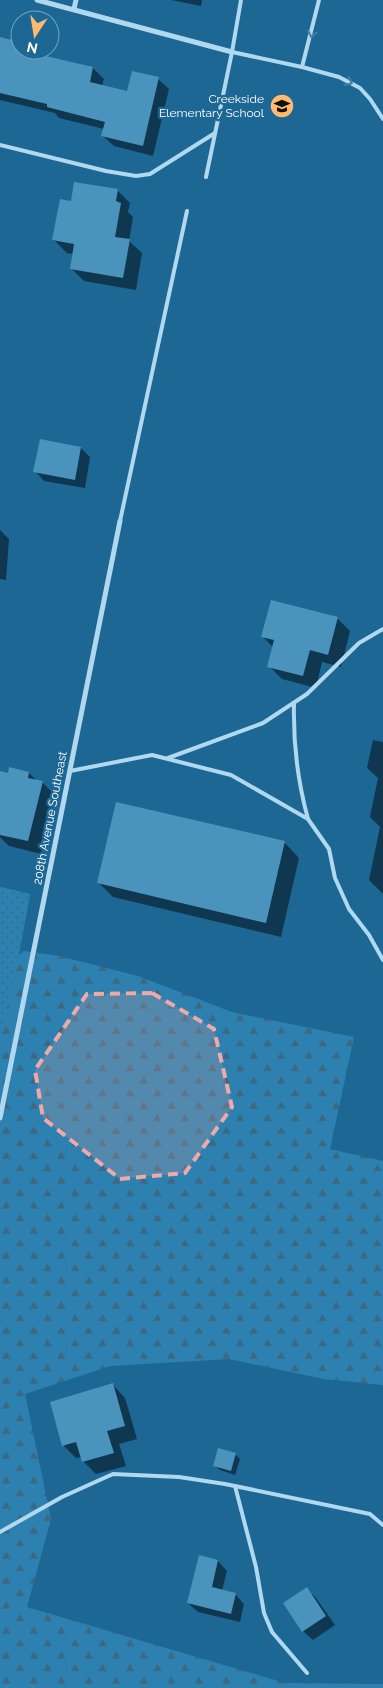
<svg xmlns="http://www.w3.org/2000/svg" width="383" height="1688" font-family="Raleway,sans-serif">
<defs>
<pattern id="forest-firs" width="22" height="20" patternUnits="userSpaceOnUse" patternTransform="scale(1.25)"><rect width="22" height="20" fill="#2d81b0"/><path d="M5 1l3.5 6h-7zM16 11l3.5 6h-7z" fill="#3b6983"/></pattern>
<pattern id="park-dots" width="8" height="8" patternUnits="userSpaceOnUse" patternTransform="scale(1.25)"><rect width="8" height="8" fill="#2d81b0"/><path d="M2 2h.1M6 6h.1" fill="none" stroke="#3b6983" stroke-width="1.8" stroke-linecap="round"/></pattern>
</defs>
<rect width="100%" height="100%" fill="#1d6795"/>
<!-- forest -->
<path fill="url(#forest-firs)" d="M0,887L30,894L19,955L24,951L59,956L138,976L232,1012L354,1037L330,1149L383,1161V1385L324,1379L229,1359L110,1366L25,1394L51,1519L27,1607L285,1683L383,1684V1688H0Z"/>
<!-- park -->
<path fill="url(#park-dots)" d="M0,887L30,894L0,1046Z"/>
<!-- shadow -->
<g fill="#0007">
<path d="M171,0H202L201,6Z"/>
<path d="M0,38L20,43V50H34L39,55L93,68L104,79L102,86L128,93L158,79L169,89L153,156L114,146L103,136L104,129L59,118L55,113L0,100Z"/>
<path d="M117,190L130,203L128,212L133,217L129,241L142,253L136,290L84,281L71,268L73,254L67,253L54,240L72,202Z"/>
<path d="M81,448L90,457L85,488L44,481L35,471Z"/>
<path d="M0,530L9,539L6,580L0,579Z"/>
<path d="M337,618L350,631L341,667L322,662L316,688L282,679L269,666L274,648L263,637Z"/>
<path d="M373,740L383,742V894L369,880L380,827L370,817L378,778L367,768Z"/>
<path d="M0,772L8,774L29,773L37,781L42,782L55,795L41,854L9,846L0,837Z"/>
<path d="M284,842L299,858L281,937L113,897L98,882Z"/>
<path d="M113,1385L125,1398L137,1439L119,1444L126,1466L96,1474L83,1461L81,1457L76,1458L64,1446Z"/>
<path d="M235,1454L240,1459L235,1475L220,1470L215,1466Z"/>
<path d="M200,1557L218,1561L227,1571L222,1591L235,1594L244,1604L240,1622L198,1612L188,1603Z"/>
<path d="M307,1589L316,1598L335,1625L313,1640L303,1631Z"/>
</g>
<!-- building -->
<g fill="#4a93bd">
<path d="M0,37L20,42V50L93,67L90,82L127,91L132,71L159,77L143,146L101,136L105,122L47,107V104L0,93Z"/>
<path d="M74,182L118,189L116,201L121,203L115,237L130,239L123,278L70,269L74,244L52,240L60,199L71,201Z"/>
<path d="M40,439L81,447L75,480L33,472Z"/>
<path d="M271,600L338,617L328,655L310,650L303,676L267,667L274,640L261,637Z"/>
<path d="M9,767L29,772L28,778L43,781L28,841L0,835V771L8,773Z"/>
<path d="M116,802L285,841L266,923L97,883Z"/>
<path d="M113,1383L125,1426L107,1431L114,1453L82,1462L76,1442L62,1446L50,1402Z"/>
<path d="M218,1448L236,1453L231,1471L213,1466Z"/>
<path d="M199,1555L218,1560L212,1587L236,1593L231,1614L187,1603Z"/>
<path d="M307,1587L326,1616L302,1632L283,1603Z"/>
</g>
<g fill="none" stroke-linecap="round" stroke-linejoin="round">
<!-- service -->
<g stroke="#b0d8ef" stroke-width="4">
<path d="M232,52L302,67L339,77L360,88L370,99L383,119"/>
<path d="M302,67L319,0"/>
<path d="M0,145L106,171L136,176L150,174L215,133"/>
<path d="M206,177L232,52L241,0"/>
<path d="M120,521L187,211"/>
<path d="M294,703C293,744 297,779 308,819"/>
<path d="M168,758L263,723L307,694L359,643L383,629"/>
<path d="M70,771L152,755L231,775L308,819L329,849L335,878L349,909L369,935L383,960"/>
<path d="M235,1486L256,1567L264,1613L272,1632L307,1673"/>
<path d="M0,1532L62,1497L113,1474L179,1477L225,1484L370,1514L383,1525"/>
</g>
<!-- minor -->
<g stroke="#b0d8ef" stroke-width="5">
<path d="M37,0L232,52"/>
<path d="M74,9L76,0"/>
<path d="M0,1118L120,521"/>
</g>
</g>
<!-- one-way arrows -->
<defs><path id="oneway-chevron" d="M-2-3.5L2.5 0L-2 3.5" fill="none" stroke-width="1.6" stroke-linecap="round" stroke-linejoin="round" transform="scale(1.25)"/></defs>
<g stroke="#4283ac">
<use href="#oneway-chevron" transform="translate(312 34) rotate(103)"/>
<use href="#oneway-chevron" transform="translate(349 82) rotate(27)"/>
</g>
<!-- marked area -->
<path fill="#efa9a9" fill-opacity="0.2" stroke="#efa9a9" stroke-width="4" stroke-dasharray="10 6" stroke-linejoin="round" d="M152,993L214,1029L232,1107L185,1173L120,1179L43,1118L35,1070L87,994Z"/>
<!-- icons -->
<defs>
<g id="school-disc" transform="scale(1.25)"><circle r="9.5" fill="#feba6f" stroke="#1d6795"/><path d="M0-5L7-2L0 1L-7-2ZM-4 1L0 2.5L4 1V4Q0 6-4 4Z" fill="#111"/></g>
</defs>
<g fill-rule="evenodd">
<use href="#school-disc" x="282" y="106"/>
</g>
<g text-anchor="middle" stroke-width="4.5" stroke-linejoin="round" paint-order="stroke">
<!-- poi labels -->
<g font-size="12" fill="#fff" stroke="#1d6795" text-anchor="end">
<text x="264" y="103">Creekside<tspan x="264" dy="14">Elementary School</tspan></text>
</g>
<!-- street labels -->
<g font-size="12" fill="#fff" stroke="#1d6795">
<text transform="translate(50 818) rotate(-79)" y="4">208th Avenue Southeast</text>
</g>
</g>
<!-- north arrow -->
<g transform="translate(35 35) rotate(192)"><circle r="24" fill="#1d6795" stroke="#77a4bf"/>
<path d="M0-4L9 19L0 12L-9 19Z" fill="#feba6f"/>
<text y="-8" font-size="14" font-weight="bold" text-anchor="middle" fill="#ffffff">N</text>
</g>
</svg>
